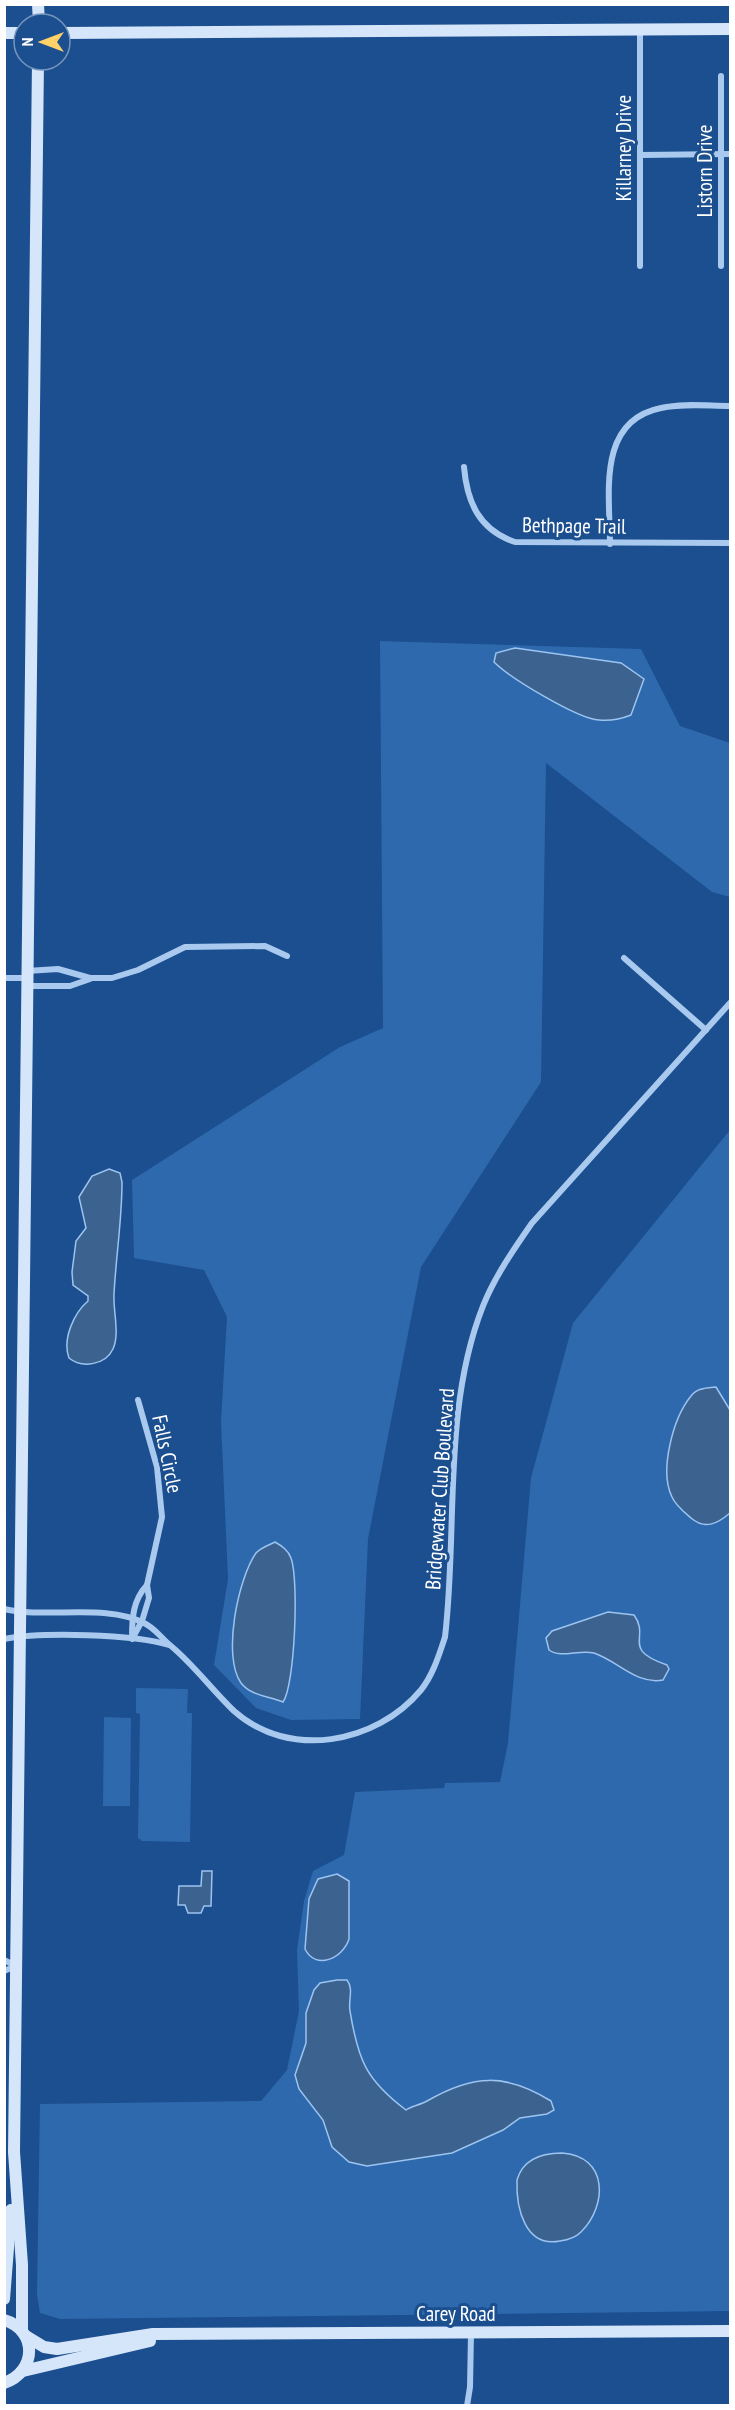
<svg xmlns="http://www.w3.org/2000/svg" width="735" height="2410" font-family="'PT Sans Narrow',sans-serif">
<rect width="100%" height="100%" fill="#1b4f8f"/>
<!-- green -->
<g fill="#2e69ad">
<path d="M380,641L641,649L680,726L730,743V897L712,892L546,763L541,1082L421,1267L368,1539L360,1719L291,1720L256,1708L214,1665L228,1579L221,1422L227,1317L204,1270L134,1258L132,1180L340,1047L383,1028Z"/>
<path d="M730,1130V2311L60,2319L40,2313L37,2294L40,2104L261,2101L287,2070L299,2011L297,1950L304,1901L313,1871L344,1855L355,1792L444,1788L445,1783L500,1782L508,1743L531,1478L573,1323Z"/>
<path d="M136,1688L188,1689L187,1713H192L190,1842L142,1841L138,1838L140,1714L136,1713Z"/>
<path d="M104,1717L131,1718L130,1806H103Z"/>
</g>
<!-- water -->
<g fill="#3c6290" stroke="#9cc4f0" stroke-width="1.5">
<path d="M515,648L621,663L644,679L631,715C621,719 610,721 599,720C578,719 510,678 494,662L496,653Z"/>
<path d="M109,1169L120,1173L122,1182C122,1220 116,1256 114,1294C113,1311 120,1334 113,1349C105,1366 81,1368 69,1358C62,1339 74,1313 88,1301V1296L73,1285L72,1272L76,1241L86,1228L79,1197L92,1176Z"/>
<path d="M716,1387L730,1410V1513C717,1524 705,1530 691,1518C684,1512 676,1506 672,1497C659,1471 673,1418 691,1396C697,1388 706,1388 716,1387Z"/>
<path d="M275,1542C282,1546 288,1550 291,1558C299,1579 295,1685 283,1702C269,1696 251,1696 241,1683C222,1656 238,1579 256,1553C260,1548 269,1545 275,1542Z"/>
<path d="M608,1612L634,1615C651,1638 620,1649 667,1665L669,1669L663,1680C636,1685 618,1661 594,1653C579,1649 561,1659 549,1650L546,1638L552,1631Z"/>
<path d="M202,1871H212L211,1906H204L201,1913H188L185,1905H178L179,1886H201Z"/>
<path d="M337,1874L349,1881V1939C343,1958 316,1971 305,1949L309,1899L318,1879Z"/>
<path d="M337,1980H347C354,1989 348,2000 350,2011C358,2060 366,2080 406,2110C412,2106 420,2105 427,2101C473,2074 506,2073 551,2101L554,2110L547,2114L520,2118L503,2130L452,2153L367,2166L349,2162L332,2147L323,2120L299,2089L295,2075L306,2043V2013L314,1990L320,1983Z"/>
<path d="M562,2153C608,2156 608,2205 581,2232C575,2238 567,2240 560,2241C525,2248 516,2208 517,2180C523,2159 542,2153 562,2153Z"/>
</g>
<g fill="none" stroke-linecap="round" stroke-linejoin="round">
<!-- street -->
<g stroke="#a9c9ee" stroke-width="6">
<path d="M640,30V266"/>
<path d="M640,155L730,154"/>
<path d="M721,266V76"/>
<path d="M464,467C467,502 479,530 515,542L730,543"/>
<path d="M610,544C610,495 596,421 661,408C683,403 708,406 730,406"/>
<path d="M624,958L706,1030"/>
<path d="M27,971L58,969L90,978H112L138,970L185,947L265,946L287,956"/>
<path d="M4,978H27"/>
<path d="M27,986H70L90,979"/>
<path d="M4,1609C47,1619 105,1603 144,1623C155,1628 161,1638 171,1646C194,1665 212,1690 234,1711C289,1760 376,1744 421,1690C433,1675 439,1655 445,1637C458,1528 442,1410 483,1306C495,1276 514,1249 532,1223L730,1003"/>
<path d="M132,1637C132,1618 133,1600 147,1585"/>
<path d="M4,1639C42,1632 133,1634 169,1645"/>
<path d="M132,1639L142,1621L149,1598L147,1585L162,1517L157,1467L138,1400"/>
<path d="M4,1960L16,1966"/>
<path d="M4,1971L16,1966"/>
<path d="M467,2406L470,2387L471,2333"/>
</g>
<!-- secondary -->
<g stroke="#d6e6fa" stroke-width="12">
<path d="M38,4L39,24"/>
<path d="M4,33H24"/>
<path d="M60,33L730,29"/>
<path d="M4,2299L11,2210"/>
<path d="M4,2320C38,2330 37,2372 4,2383"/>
<path d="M22,2330V2265L14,2152L38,60"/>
<path d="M26,2336L44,2347L57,2349L153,2334L730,2331"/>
<path d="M23,2371L150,2341"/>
</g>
</g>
<g text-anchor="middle" stroke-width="6" stroke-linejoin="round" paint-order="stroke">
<!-- street labels -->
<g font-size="21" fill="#fff" stroke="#1b4f8f">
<text transform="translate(624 148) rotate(-90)" y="7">Killarney Drive</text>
<text transform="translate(705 171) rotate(-90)" y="7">Listorn Drive</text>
<text transform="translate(574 526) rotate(1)" y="7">Bethpage Trail</text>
<text transform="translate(167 1454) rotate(78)" y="7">Falls Circle</text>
<text transform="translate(440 1489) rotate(-86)" y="7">Bridgewater Club Boulevard</text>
<text x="456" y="2321">Carey Road</text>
</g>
</g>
<!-- border -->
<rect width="735" height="2410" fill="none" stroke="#ffffff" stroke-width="12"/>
<!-- north arrow -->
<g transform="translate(42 42) rotate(270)"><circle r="28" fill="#1b4f8f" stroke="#7695bc" stroke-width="1.5"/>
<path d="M0-4.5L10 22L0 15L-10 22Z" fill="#ffd166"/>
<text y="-9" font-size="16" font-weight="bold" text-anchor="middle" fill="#ffffff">N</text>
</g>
</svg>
